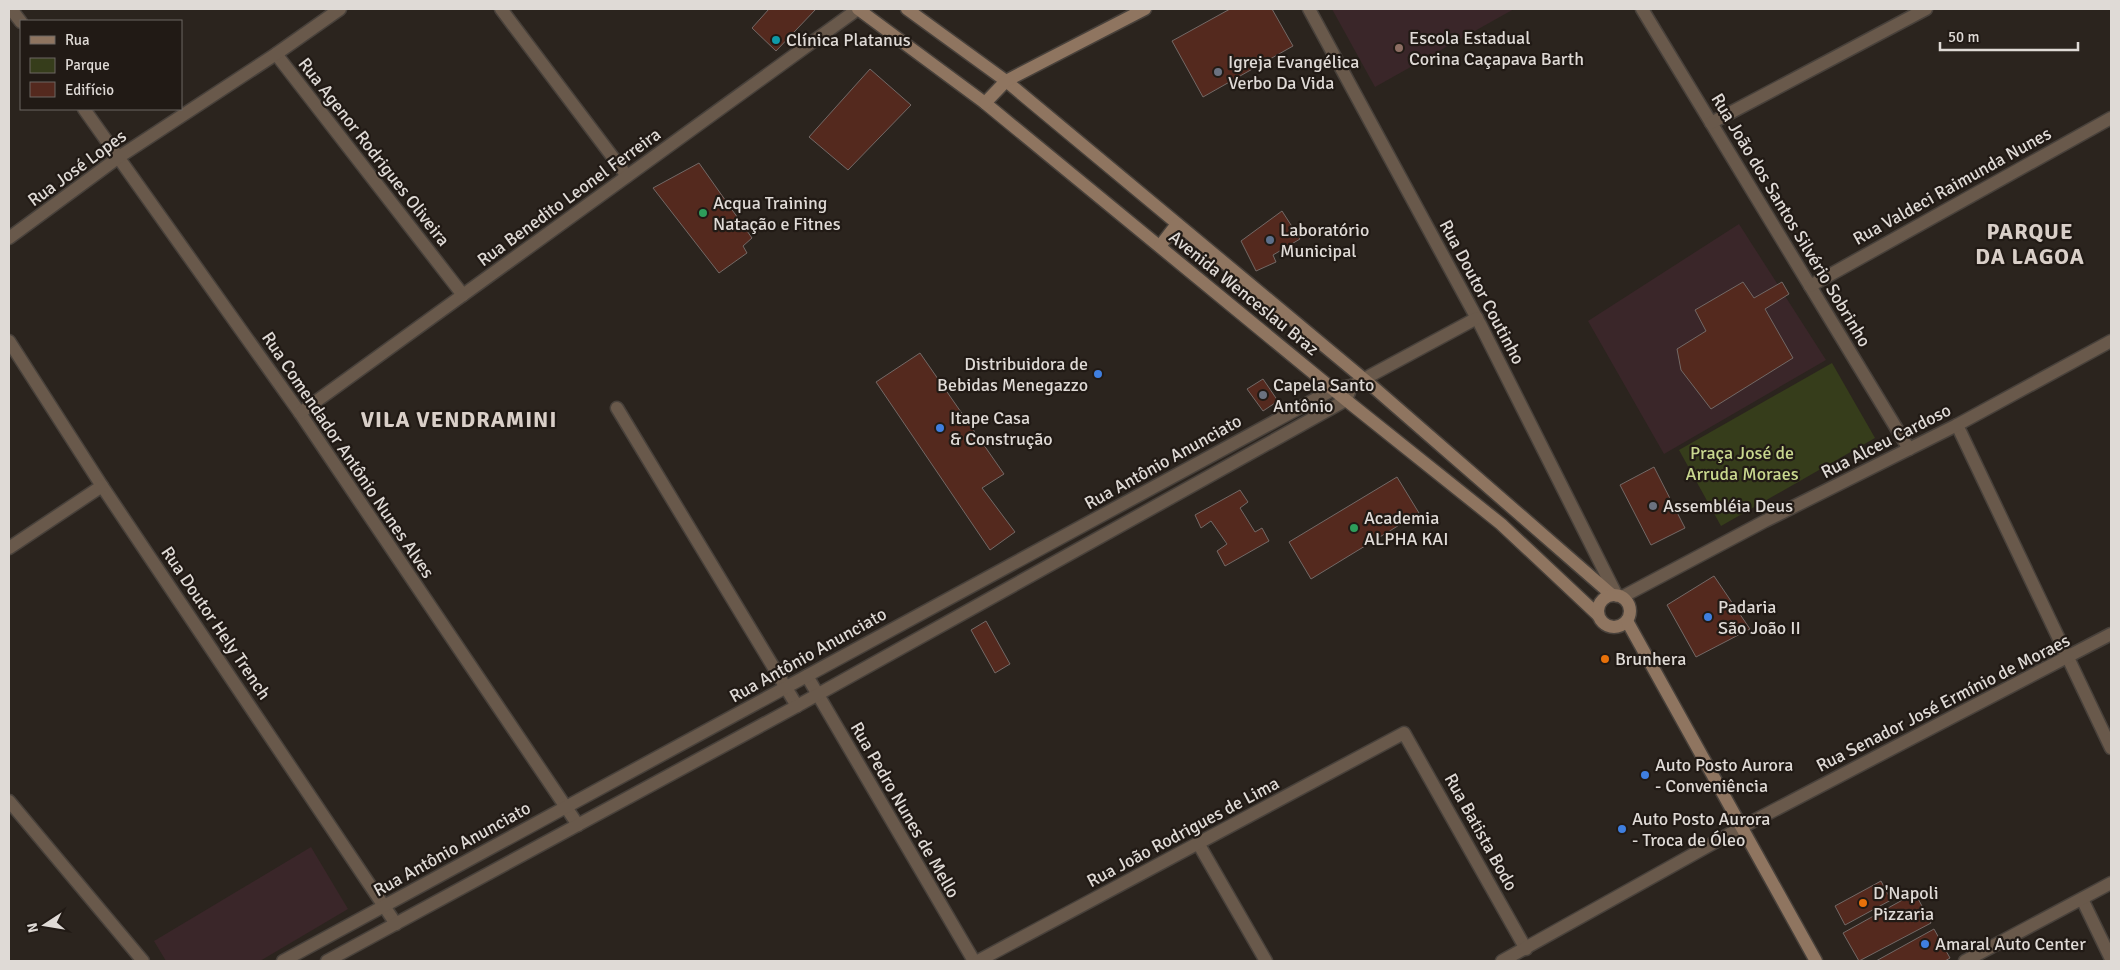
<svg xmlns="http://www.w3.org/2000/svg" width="2120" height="970" font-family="Signika,sans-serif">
<rect width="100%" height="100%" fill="#2b241e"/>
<!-- education -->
<g fill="#3a2629">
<path d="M1332,9H1514L1375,87Z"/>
<path d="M1739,224L1826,360L1664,454L1588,321Z"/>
<path d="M311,847L348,909L260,961H166L154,941Z"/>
</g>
<!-- green -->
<path fill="#363d1b" d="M1832,363L1875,438L1721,526L1679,450Z"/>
<!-- building -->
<g fill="#54291e" stroke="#736966">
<path d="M769,9H816L776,51L752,28Z"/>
<path d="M1230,9H1272L1293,46L1203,97L1172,41Z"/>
<path d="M870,69L911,105L848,170L809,137Z"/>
<path d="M699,163L752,238L743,246L747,253L719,273L653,188Z"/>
<path d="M1282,211L1300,239L1273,255L1276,262L1256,271L1241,241Z"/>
<path d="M1743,282L1754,298L1782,282L1789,294L1765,309L1793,358L1711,409L1681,370L1677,349L1706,331L1695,310Z"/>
<path d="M920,353L1004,474L982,488L1015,532L990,550L876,382Z"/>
<path d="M1263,379L1278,401L1263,411L1247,389Z"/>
<path d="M1654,467L1685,528L1651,545L1620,485Z"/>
<path d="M1397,477L1419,513L1311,579L1289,542Z"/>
<path d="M1240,490L1248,502L1240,508L1255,532L1262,528L1269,541L1225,566L1217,551L1227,544L1211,521L1201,528L1195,515Z"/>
<path d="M1714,576L1750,629L1696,657L1667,605Z"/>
<path d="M986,621L1010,664L995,673L971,630Z"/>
<path d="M1881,881L1891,900L1845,925L1835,906Z"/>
<path d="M1915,893L1931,923L1859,961L1843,933Z"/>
<path d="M1934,929L1950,958L1945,961H1876Z"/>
</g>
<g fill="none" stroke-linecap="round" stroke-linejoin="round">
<!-- street casing -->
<g stroke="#48413b" stroke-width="15">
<g id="street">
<path d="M11,9L21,22"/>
<path d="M501,9L627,176"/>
<path d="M1309,9L1480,324L1617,596"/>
<path d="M1642,9L1909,449"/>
<path d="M276,54L463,295"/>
<path d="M84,109L300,413L578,825"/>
<path d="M1711,123L1926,9"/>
<path d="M9,238L119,157L276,54L340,9"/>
<path d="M1810,286L2111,118"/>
<path d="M9,341L102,486L396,924"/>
<path d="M617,408L797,706"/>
<path d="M300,413L858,9"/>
<path d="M1957,425L2111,748"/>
<path d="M9,548L102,486"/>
<path d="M1622,597L1765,521L1957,425L2111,341"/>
<path d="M807,676L974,961"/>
<path d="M9,801L143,961"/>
<path d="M1198,843L1266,961"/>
<path d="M2082,899L2111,959"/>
<path d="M283,961L1334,389L1351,386L1477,318"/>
<path d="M327,961L797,706L1346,400L1349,392"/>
<path d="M978,961L1404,733L1526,949"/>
<path d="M1502,961L1742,827L2111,634"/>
<path d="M1965,961L2111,883"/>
</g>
</g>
<!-- secondary casing -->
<g stroke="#48413b" stroke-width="15">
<g id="secondary">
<path d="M858,9L985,103L1346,400L1501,524L1598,615"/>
<path d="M907,9L1006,81L1371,385L1612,595"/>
<path d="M985,103L1006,81L1145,9"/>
<path d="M1160,246L1177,224"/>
<circle cx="1614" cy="611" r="16"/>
<path d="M1627,621L1816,961"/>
</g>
</g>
<!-- street -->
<use href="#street" stroke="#69594b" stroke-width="12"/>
<!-- secondary -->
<use href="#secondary" stroke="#8f7560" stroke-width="12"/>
</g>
<!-- markers -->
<circle fill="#0f9aa8" stroke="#211a15" stroke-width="2" cx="776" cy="40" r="5"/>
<circle fill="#8d6e63" stroke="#211a15" stroke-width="2" cx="1399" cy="48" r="5"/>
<g fill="#6b7280" stroke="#211a15" stroke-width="2">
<circle cx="1218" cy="72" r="5"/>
<circle cx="1263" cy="395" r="5"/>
<circle cx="1653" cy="506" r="5"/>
</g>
<g fill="#2e9e5b" stroke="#211a15" stroke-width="2">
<circle cx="703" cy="213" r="5"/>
<circle cx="1354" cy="528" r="5"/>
</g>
<circle fill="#5c6f8a" stroke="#211a15" stroke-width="2" cx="1270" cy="240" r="5"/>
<g fill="#3f7fe0" stroke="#211a15" stroke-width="2">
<circle cx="1098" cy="374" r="5"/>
<circle cx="940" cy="428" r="5"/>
<circle cx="1708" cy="617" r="5"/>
<circle cx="1645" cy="775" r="5"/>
<circle cx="1622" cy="829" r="5"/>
<circle cx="1925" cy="944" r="5"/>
</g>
<g fill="#e8710a" stroke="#211a15" stroke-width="2">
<circle cx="1605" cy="659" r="5"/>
<circle cx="1863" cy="903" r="5"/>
</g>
<g text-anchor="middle" stroke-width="4.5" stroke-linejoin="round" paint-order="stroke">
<!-- poi labels -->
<g font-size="18" fill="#dfdad6" stroke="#211a15" text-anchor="start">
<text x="1409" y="44">Escola Estadual<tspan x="1409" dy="21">Corina Caçapava Barth</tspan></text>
<text x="786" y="46">Clínica Platanus</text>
<text x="1228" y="68">Igreja Evangélica<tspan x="1228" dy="21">Verbo Da Vida</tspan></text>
<text x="713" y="209">Acqua Training<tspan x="713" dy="21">Natação e Fitnes</tspan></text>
<text x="1280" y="236">Laboratório<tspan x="1280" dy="21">Municipal</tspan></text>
<text x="1088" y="370" text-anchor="end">Distribuidora de<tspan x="1088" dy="21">Bebidas Menegazzo</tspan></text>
<text x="1273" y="391">Capela Santo<tspan x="1273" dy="21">Antônio</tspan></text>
<text x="950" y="424">Itape Casa<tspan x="950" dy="21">&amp; Construção</tspan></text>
<text x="1663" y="512">Assembléia Deus</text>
<text x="1364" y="524">Academia<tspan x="1364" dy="21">ALPHA KAI</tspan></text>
<text x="1718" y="613">Padaria<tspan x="1718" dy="21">São João II</tspan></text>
<text x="1615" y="665">Brunhera</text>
<text x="1655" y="771">Auto Posto Aurora<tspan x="1655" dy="21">- Conveniência</tspan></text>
<text x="1632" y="825">Auto Posto Aurora<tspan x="1632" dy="21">- Troca de Óleo</tspan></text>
<text x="1873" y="899">D'Napoli<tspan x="1873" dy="21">Pizzaria</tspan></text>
<text x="1935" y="950">Amaral Auto Center</text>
</g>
<!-- street labels -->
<g font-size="18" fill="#dfdad6" stroke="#211a15">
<text transform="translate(374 152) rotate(52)" y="6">Rua Agenor Rodrigues Oliveira</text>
<text transform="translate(77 168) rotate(-36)" y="6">Rua José Lopes</text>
<text transform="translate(1952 186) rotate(-29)" y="6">Rua Valdeci Raimunda Nunes</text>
<text transform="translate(569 197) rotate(-36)" y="6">Rua Benedito Leonel Ferreira</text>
<text transform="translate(1791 220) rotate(59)" y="6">Rua João dos Santos Silvério Sobrinho</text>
<text transform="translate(1482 292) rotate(62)" y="6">Rua Doutor Coutinho</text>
<text transform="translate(1244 293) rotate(39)" y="6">Avenida Wenceslau Braz</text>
<text transform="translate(1886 441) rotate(-27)" y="6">Rua Alceu Cardoso</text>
<text transform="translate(348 455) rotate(56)" y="6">Rua Comendador Antônio Nunes Alves</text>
<text transform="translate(1163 462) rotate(-29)" y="6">Rua Antônio Anunciato</text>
<text transform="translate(216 623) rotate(56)" y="6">Rua Doutor Hely Trench</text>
<text transform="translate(808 655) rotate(-29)" y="6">Rua Antônio Anunciato</text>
<text transform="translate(1943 703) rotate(-27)" y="6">Rua Senador José Ermínio de Moraes</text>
<text transform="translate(905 810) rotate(60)" y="6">Rua Pedro Nunes de Mello</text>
<text transform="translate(1183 832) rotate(-28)" y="6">Rua João Rodrigues de Lima</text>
<text transform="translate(1481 832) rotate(61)" y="6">Rua Batista Bodo</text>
<text transform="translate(452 849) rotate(-29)" y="6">Rua Antônio Anunciato</text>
</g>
<!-- park labels -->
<g font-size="18" fill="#c9d88f" stroke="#211a15">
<text x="1742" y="459">Praça José de<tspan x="1742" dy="21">Arruda Moraes</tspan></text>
</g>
<!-- district labels -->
<g font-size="22" font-weight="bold" letter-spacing="1" fill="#d9cfc8" stroke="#211a15">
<text x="2030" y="239">PARQUE<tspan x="2030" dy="25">DA LAGOA</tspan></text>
<text x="459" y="427">VILA VENDRAMINI</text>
</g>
</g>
<!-- border -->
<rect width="2120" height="970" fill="none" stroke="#dfdad6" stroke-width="20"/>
<!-- legend -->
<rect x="20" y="20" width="162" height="90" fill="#211a15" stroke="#6d6762"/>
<rect x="30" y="36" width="25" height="8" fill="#8f7560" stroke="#6d6762"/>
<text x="65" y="45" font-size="15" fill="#dfdad6">Rua</text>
<rect x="30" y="58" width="25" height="15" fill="#363d1b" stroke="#6d6762"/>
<text x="65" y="70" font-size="15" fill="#dfdad6">Parque</text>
<rect x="30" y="82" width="25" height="15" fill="#54291e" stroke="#6d6762"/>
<text x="65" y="95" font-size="15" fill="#dfdad6">Edifício</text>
<!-- north arrow -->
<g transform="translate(45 925) rotate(258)" stroke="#211a15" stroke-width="4" paint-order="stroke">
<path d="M0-4L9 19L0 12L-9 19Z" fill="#dfdad6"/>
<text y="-8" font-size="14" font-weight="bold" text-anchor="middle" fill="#dfdad6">N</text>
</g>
<!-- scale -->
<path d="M1940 42v8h138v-8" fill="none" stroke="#dfdad6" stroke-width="2.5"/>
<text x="1948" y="42" font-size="15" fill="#dfdad6" stroke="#211a15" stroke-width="4" paint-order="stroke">50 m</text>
</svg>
